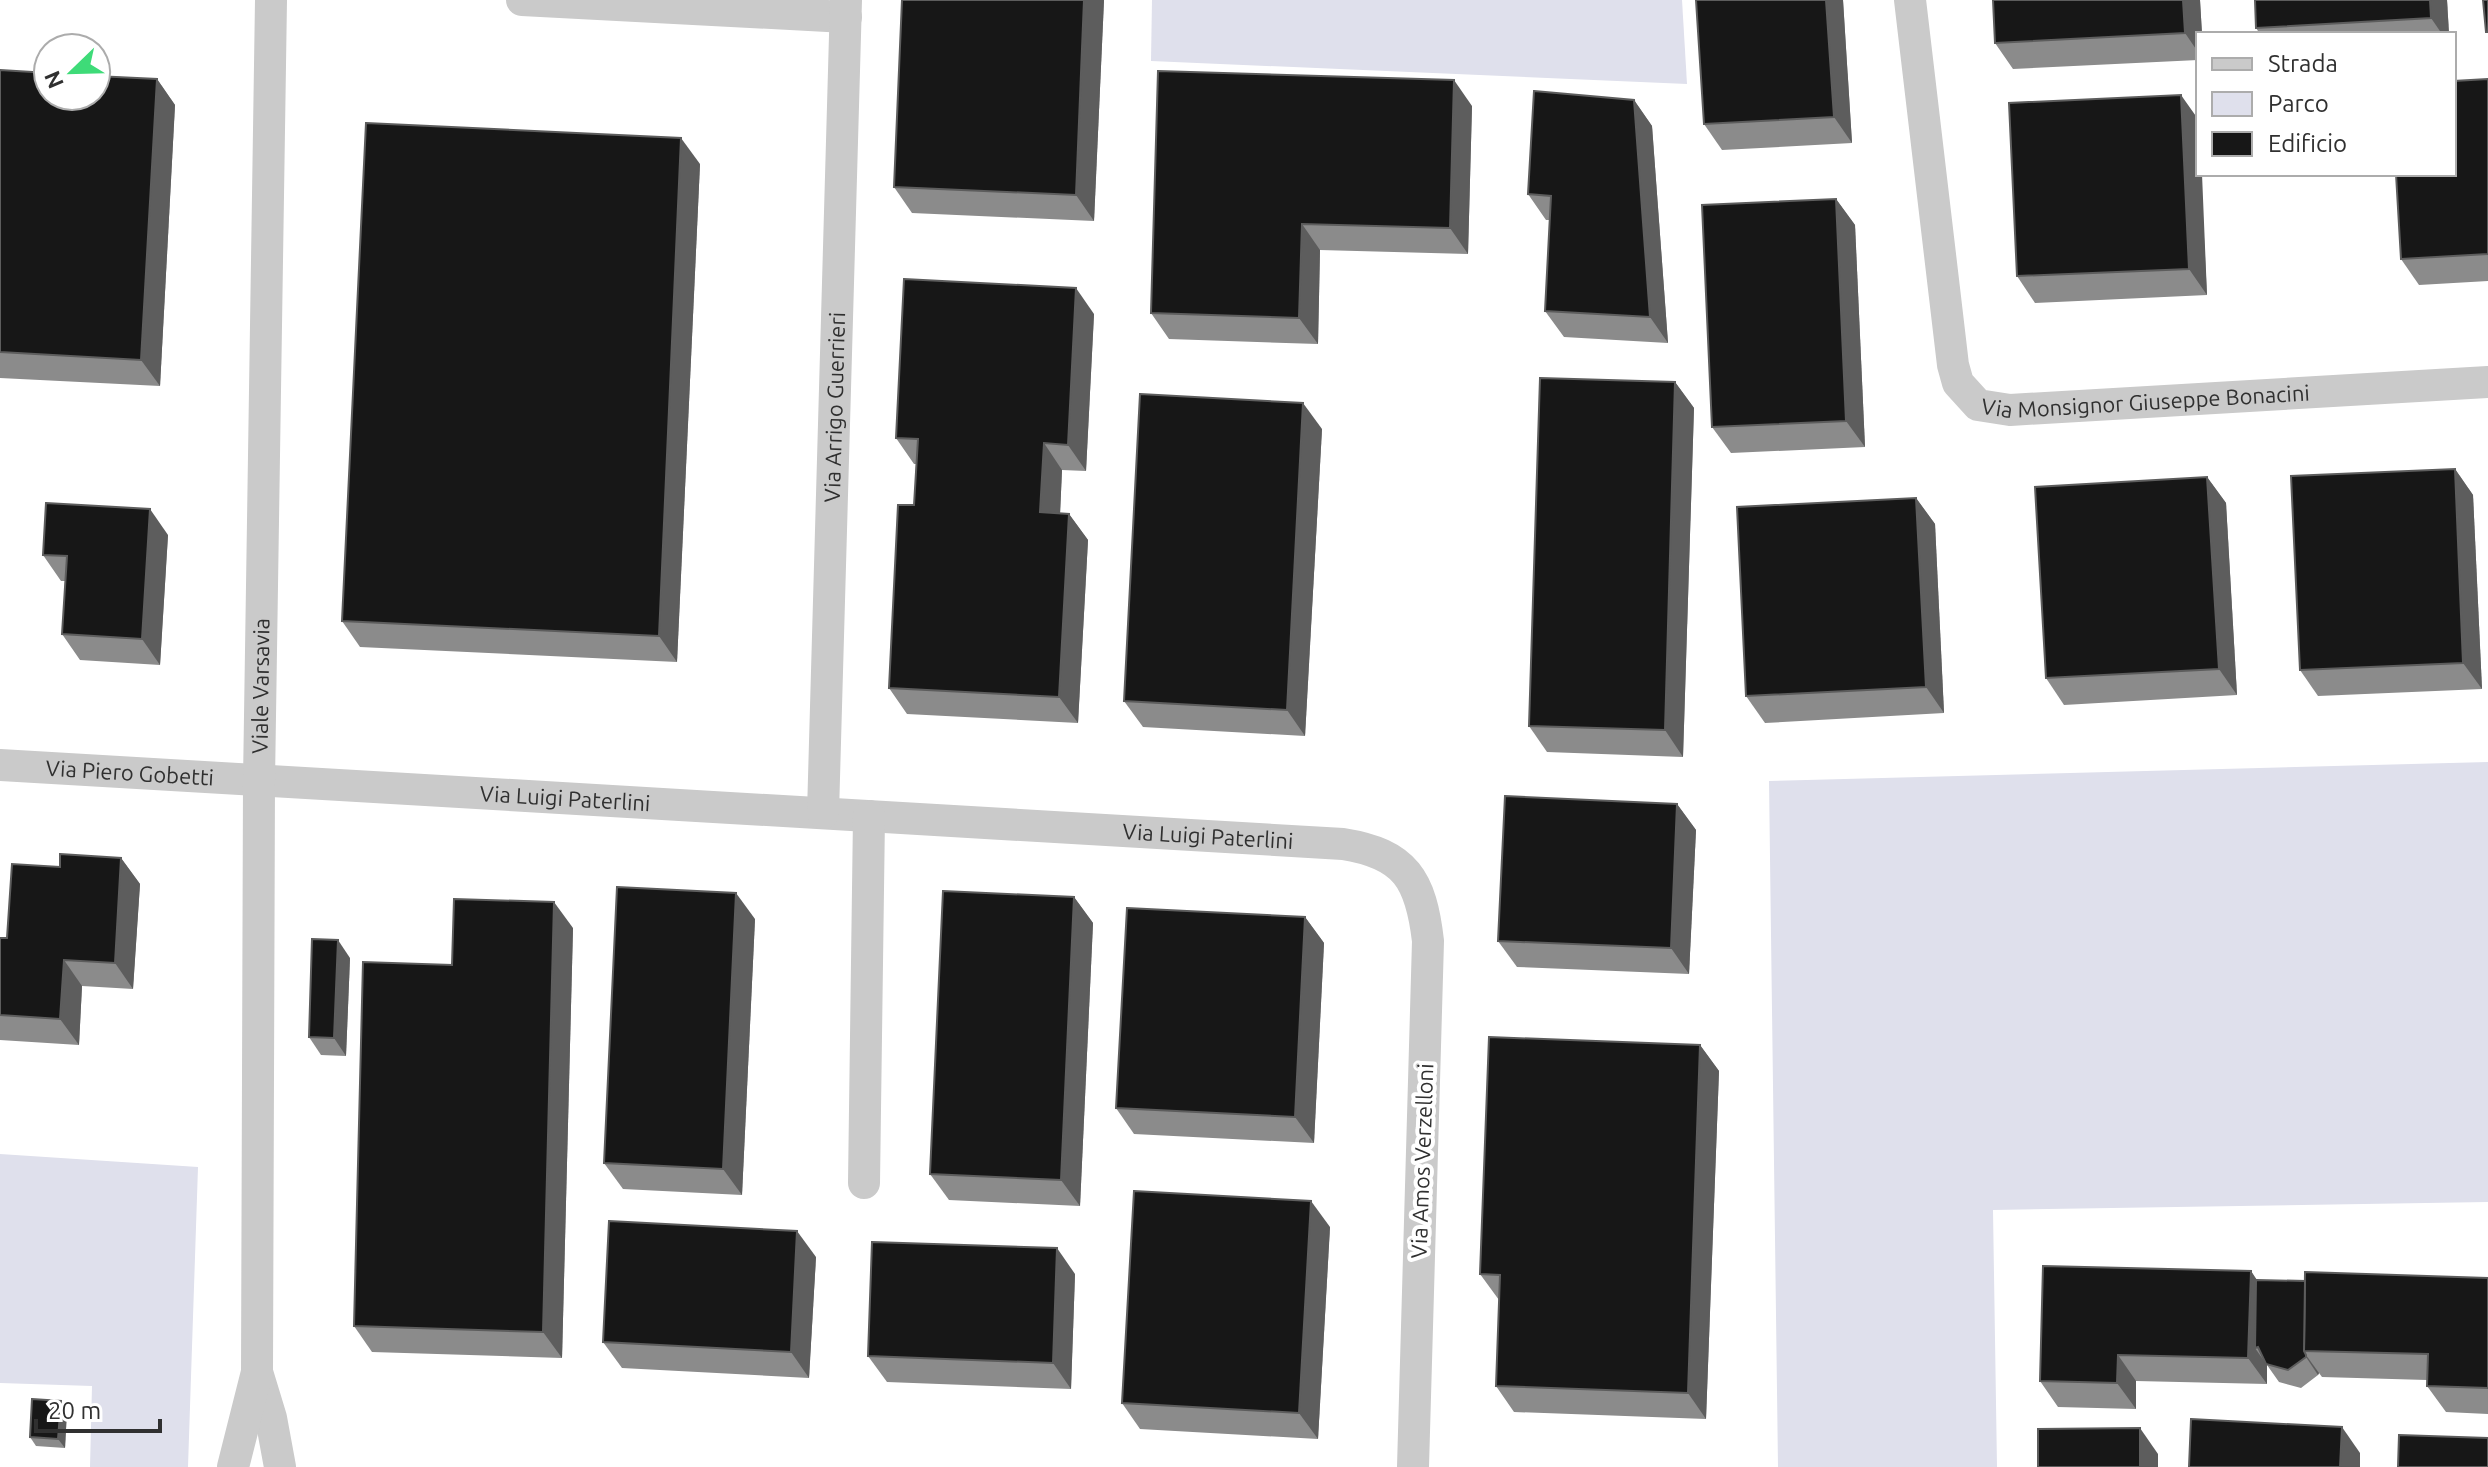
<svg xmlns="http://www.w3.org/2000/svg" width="2488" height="1467" font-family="Ubuntu,sans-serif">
<rect width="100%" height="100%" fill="#fff"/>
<!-- green -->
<g fill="#dfe0ec">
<path d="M1152,0H1682L1687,84L1151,61Z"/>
<path d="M2488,762V1202L1993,1210L1997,1467H1778L1769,781Z"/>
<path d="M0,1154L198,1167L188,1467H90L92,1386L0,1383Z"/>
</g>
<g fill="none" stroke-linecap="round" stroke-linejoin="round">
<!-- minor -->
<g stroke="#cacaca" stroke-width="32">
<path d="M522,0L846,17"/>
<path id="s1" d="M1910,0L1953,365L1958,383L1978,405L2010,410L2488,382"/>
<path id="s2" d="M0,765L1343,844C1406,854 1421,880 1428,941L1413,1467"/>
<path id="s3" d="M823,813L846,0"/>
<path d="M864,1183L869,816"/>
<path d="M257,1372L271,1418L280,1467"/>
<path id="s4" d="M233,1467L257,1372L259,781L271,0"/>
</g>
</g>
<!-- wall -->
<g fill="#8b8b8b">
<path d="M902,0H1104L1094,221L912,213L894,187Z"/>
<path d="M1696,0H1843L1852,143L1722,150L1704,124Z"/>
<path d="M1993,0H2200L2202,34H2198V60L2013,69L1995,43Z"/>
<path d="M2447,0L2449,34H2260L2256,28Z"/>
<path d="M0,70L157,79L175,105L160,386L0,378Z"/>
<path d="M2488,79V281L2419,285L2401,259Z"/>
<path d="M1634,100L1652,126L1668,343L1564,337L1545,311L1550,220H1546L1528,194Z"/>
<path d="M1472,106L1468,254L1320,250L1318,344L1169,339L1151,313Z"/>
<path d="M2198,119L2207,295L2035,303L2017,276Z"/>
<path d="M700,164L677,662L360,647L342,621Z"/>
<path d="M1836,199L1855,225L1865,447L1731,453L1712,427Z"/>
<path d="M1094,314L1086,471L1062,470L1060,513L1069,514L1088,540L1078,723L907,714L889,688L914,505L916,464H914L896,438Z"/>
<path d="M1675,382L1694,408L1683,757L1547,752L1529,726Z"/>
<path d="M1322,429L1305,736L1143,727L1124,701Z"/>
<path d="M2455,469L2473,495L2482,689L2318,696L2300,670Z"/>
<path d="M2207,477L2226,503L2237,695L2064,705L2046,678Z"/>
<path d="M1916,498L1935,524L1944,713L1765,723L1746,696Z"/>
<path d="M168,535L160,665L80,660L62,634L65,581H61L43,555Z"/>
<path d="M1677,804L1696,830L1689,974L1517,967L1498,941Z"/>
<path d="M121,858L140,884L133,989L82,986L79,1045L0,1040V938H7L60,867Z"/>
<path d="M1074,897L1093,923L1080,1206L949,1200L930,1174Z"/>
<path d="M1305,917L1324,943L1314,1143L1134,1134L1116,1108Z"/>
<path d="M755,919L742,1195L623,1189L604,1163Z"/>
<path d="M573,928L562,1358L372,1352L354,1326L452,965Z"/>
<path d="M350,958L346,1056L321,1055L309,1037Z"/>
<path d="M1700,1045L1719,1071L1706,1419L1514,1412L1496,1386L1499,1300L1480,1274Z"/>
<path d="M1330,1227L1318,1439L1140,1429L1122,1403Z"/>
<path d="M816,1257L809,1378L622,1368L603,1342Z"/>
<path d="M2251,1271L2256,1280L2305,1281L2488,1278V1414L2446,1412L2427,1386V1380L2322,1377L2319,1373L2318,1375L2301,1388L2279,1382L2267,1365V1384L2136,1381V1409L2058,1407L2040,1381Z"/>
<path d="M1075,1274L1071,1389L887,1382L868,1356Z"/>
<path d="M61,1401L67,1410L65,1448L36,1446L30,1437Z"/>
</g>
<!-- shaded-wall -->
<g fill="#5d5d5d">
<path d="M1084,0H1104L1094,221L1076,195Z"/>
<path d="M1826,0H1843L1852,143L1834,117Z"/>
<path d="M2183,0H2200L2202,34H2198V52L2185,33Z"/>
<path d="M2430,0H2447L2449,34H2442L2431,18Z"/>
<path d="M157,79L175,105L160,386L141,360Z"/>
<path d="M1454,80L1472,106L1468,254L1450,228Z"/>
<path d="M2181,95L2198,119V174H2202L2207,295L2189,269Z"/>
<path d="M1634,100L1652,126L1668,343L1650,317Z"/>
<path d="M681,138L700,164L677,662L659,636Z"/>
<path d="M1836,199L1855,225L1865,447L1846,421Z"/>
<path d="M1302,224L1320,250L1318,344L1299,318Z"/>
<path d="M1076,288L1094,314L1086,471L1068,445Z"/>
<path d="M1675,382L1694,408L1683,757L1665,730Z"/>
<path d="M1303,403L1322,429L1305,736L1287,710Z"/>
<path d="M1044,443L1062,470L1059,538L1040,512Z"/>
<path d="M2455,469L2473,495L2482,689L2463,663Z"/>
<path d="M2207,477L2226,503L2237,695L2219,669Z"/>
<path d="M1916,498L1935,524L1944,713L1926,687Z"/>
<path d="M150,509L168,535L160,665L142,639Z"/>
<path d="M1069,514L1088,540L1078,723L1059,697Z"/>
<path d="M1677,804L1696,830L1689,974L1671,948Z"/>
<path d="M121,858L140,884L133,989L115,963Z"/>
<path d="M736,893L755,919L742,1195L723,1169Z"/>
<path d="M1074,897L1093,923L1080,1206L1061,1180Z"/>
<path d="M554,902L573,928L562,1358L543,1332Z"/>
<path d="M1305,917L1324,943L1314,1143L1295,1117Z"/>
<path d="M338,940L350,958L346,1056L334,1038Z"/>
<path d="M64,960L82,986L79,1045L60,1019Z"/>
<path d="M1700,1045L1719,1071L1706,1419L1688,1393Z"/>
<path d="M1311,1201L1330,1227L1318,1439L1299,1413Z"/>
<path d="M797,1231L816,1257L809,1378L791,1352Z"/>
<path d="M1057,1248L1075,1274L1071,1389L1053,1363Z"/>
<path d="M2251,1271L2269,1298L2255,1348L2267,1365V1384L2248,1358Z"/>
<path d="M2118,1355L2136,1381V1409L2117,1383Z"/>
<path d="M2306,1355L2319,1373L2318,1375L2306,1357Z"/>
<path d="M61,1401L67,1410L65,1448L58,1439Z"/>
<path d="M2342,1427L2360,1453V1467H2340Z"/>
<path d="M2140,1428L2158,1454V1467H2140Z"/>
</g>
<!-- building -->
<g fill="#171717" stroke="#5d5d5d" stroke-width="2">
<path d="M902,0H1084L1076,195L894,187Z"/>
<path d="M1696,0H1826L1834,117L1704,124Z"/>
<path d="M1993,0H2183L2185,33L1995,43Z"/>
<path d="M2255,0H2430L2431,18L2256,28Z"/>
<path d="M2483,0H2488V32H2486Z"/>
<path d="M0,70L48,73V96H96V76L157,79L141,360L0,352Z"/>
<path d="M1158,71L1454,80L1450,228L1302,224L1299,318L1151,313Z"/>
<path d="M2488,79V254L2401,259L2396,174H2454V81Z"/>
<path d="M1534,91L1634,100L1650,317L1545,311L1551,196L1528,194Z"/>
<path d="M2181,95L2189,269L2017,276L2009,103Z"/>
<path d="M366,123L681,138L659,636L342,621Z"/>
<path d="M1836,199L1846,421L1712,427L1702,205Z"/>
<path d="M904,279L1076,288L1068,445L1044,443L1040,512L1069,514L1059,697L889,688L898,505H914L918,439L896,438Z"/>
<path d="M1540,378L1675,382L1665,730L1529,726Z"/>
<path d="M1140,394L1303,403L1287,710L1124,701Z"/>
<path d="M2455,469L2463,663L2300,670L2291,476Z"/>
<path d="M2207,477L2219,669L2046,678L2035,487Z"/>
<path d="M1916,498L1926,687L1746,696L1737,507Z"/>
<path d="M46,503L150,509L142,639L62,634L67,556L43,555Z"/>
<path d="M1505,796L1677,804L1671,948L1498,941Z"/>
<path d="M60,854L121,858L115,963L64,960L60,1019L0,1015V938H7L12,864L60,867Z"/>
<path d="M617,887L736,893L723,1169L604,1163Z"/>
<path d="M943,891L1074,897L1061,1180L930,1174Z"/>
<path d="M454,899L554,902L543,1332L354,1326L363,962L452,965Z"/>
<path d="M1127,908L1305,917L1295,1117L1116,1108Z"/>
<path d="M312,939L338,940L334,1038L309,1037Z"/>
<path d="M1489,1037L1700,1045L1688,1393L1496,1386L1500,1275L1480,1274Z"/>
<path d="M1134,1191L1311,1201L1299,1413L1122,1403Z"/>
<path d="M609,1221L797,1231L791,1352L603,1342Z"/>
<path d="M872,1242L1057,1248L1053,1363L868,1356Z"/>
<path d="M2043,1266L2251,1271L2248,1358L2118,1355L2117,1383L2040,1381Z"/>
<path d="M2305,1272L2488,1278V1388L2427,1386L2428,1354L2304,1351Z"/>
<path d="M2256,1280L2305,1281L2304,1351L2306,1355V1357L2288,1370L2266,1364L2258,1347L2255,1348Z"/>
<path d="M32,1399L61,1401L58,1439L30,1437Z"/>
<path d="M2191,1419L2342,1427L2340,1467H2189Z"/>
<path d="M2140,1428V1467H2038V1429Z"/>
<path d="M2399,1435L2488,1438V1467H2398Z"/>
</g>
<g text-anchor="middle" stroke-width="8" stroke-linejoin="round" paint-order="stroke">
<!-- street labels -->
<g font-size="22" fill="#303030" stroke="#fff">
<text dy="8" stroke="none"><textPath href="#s1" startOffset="584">Via Monsignor Giuseppe Bonacini</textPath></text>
<text dy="8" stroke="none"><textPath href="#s3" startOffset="406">Via Arrigo Guerrieri</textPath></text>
<text dy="8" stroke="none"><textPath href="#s4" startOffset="784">Viale Varsavia</textPath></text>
<text dy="8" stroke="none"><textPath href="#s2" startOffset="130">Via Piero Gobetti</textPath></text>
<text dy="8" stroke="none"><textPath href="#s2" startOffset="566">Via Luigi Paterlini</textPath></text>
<text dy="8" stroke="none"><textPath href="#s2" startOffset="1210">Via Luigi Paterlini</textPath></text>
<text transform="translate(1422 1161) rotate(-88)" y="8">Via Amos Verzelloni</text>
</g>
</g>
<!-- legend -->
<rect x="2196" y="32" width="260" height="144" fill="#ffffff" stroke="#acacac" stroke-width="2"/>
<rect x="2212" y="58" width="40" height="12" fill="#cacaca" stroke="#acacac" stroke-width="2"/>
<text x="2268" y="72" font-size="24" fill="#303030">Strada</text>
<rect x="2212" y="92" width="40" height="24" fill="#dfe0ec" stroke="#acacac" stroke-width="2"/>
<text x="2268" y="112" font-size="24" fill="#303030">Parco</text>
<rect x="2212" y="132" width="40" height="24" fill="#171717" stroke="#acacac" stroke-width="2"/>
<text x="2268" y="152" font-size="24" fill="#303030">Edificio</text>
<!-- north arrow -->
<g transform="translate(72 72) rotate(247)"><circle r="38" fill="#ffffff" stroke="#acacac" stroke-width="2"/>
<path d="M0-6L14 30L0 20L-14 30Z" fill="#3edb78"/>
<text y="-12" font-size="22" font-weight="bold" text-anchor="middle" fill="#303030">N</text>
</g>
<!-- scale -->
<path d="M36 1419v12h124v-12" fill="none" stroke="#303030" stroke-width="4"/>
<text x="48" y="1419" font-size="24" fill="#303030" stroke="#ffffff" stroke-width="6" paint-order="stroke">20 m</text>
</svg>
